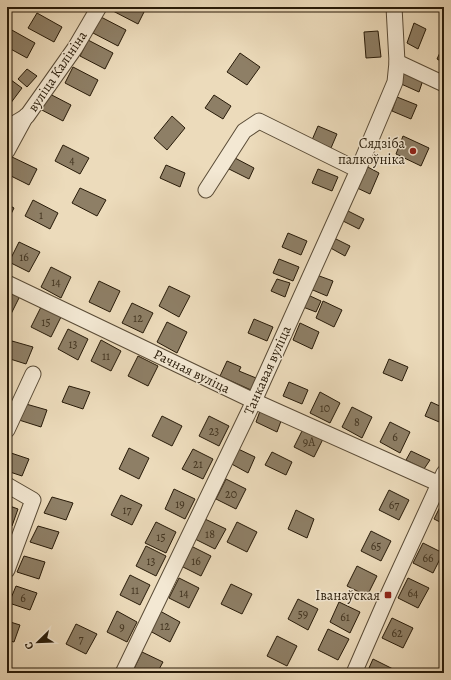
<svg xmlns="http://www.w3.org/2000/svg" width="451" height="680" font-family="Alegreya,serif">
<rect width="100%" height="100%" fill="#ecdbbb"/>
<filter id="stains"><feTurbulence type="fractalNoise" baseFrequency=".005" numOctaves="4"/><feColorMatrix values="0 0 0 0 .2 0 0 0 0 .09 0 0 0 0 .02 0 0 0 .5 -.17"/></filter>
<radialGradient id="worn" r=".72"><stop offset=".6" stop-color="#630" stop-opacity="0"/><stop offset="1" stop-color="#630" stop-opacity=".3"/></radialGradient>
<!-- building -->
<g fill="#8e7f66" stroke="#281b09">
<path d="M115,7H144L146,8L138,24L113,11Z"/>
<path d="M37,13L62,27L54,42L28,28Z"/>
<path d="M101,17L126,30L118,46L93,33Z"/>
<path d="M414,23L426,29L418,49L407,43Z"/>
<path d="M10,29L35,43L27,58L7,47V33Z"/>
<path d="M378,31L381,57L366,58L364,32Z"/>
<path d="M88,40L113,53L105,69L80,56Z"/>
<path d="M444,44V63L437,59Z"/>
<path d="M240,53L260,67L247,85L227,72Z"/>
<path d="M73,67L98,80L90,96L65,83Z"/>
<path d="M27,69L37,76L27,87L18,79Z"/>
<path d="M404,72L423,80L419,92L399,83Z"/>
<path d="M7,77L22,88L10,104L7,102Z"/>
<path d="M46,92L71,105L63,121L38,108Z"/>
<path d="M214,95L231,106L223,119L205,108Z"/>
<path d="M397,97L417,105L411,119L392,111Z"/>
<path d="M172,116L185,128L167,150L154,138Z"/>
<path d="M318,126L337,134L331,148L312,140Z"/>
<path d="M403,136L429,148L421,166L396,154Z"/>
<path d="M63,145L89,158L80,174L55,161Z"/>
<path d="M12,157L37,169L29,185L7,174V166Z"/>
<path d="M235,158L254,168L249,179L229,169Z"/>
<path d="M166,165L185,173L180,187L160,178Z"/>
<path d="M364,165L379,173L370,194L355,187Z"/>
<path d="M318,169L338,177L332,191L312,183Z"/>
<path d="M80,188L106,200L97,216L72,203Z"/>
<path d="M33,200L58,213L50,229L25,216Z"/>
<path d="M7,204L14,208L7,222Z"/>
<path d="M346,210L364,219L359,229L341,220Z"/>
<path d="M288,233L307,241L301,255L282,247Z"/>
<path d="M332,237L350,246L345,256L327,246Z"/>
<path d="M19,242L40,252L29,272L9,262Z"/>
<path d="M279,259L299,267L293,281L273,273Z"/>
<path d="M51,267L71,277L61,298L41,287Z"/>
<path d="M314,274L333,281L327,296L308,288Z"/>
<path d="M277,279L290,283L285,297L271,291Z"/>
<path d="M99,281L120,291L110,312L89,302Z"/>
<path d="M169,286L190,296L179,317L159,306Z"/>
<path d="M7,290L20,296L10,316L7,315Z"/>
<path d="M308,295L321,301L316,312L303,307Z"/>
<path d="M323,301L342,310L334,327L316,318Z"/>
<path d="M132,303L153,313L143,333L122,323Z"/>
<path d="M41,307L61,317L51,337L31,327Z"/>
<path d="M254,319L273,327L267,341L248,333Z"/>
<path d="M167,322L187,332L177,353L157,342Z"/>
<path d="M300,323L319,332L312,349L293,340Z"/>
<path d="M68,329L88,339L78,360L58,349Z"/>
<path d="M101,340L121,351L111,371L91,361Z"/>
<path d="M12,341L33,347L26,364L7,358V352Z"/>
<path d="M138,356L158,366L148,386L128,376Z"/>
<path d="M389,359L408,367L402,381L383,373Z"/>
<path d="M227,361L241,367L239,371L256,378L251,390L220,376Z"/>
<path d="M289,382L308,390L302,404L283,396Z"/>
<path d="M69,386L90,392L83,409L62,402Z"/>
<path d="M320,392L340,403L330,423L310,413Z"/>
<path d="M431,402L444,408V424L425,416Z"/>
<path d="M26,404L47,410L41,427L19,420Z"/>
<path d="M352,407L372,417L362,438L342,427Z"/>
<path d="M260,411L281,421L277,432L256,422Z"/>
<path d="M162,416L182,426L172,446L152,436Z"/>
<path d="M209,416L229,426L219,446L199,436Z"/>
<path d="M390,422L410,432L400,453L380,442Z"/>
<path d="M304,427L324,437L314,457L294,447Z"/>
<path d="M234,447L255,457L248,473L228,462Z"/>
<path d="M129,448L149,458L139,479L119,469Z"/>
<path d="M193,449L213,459L203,479L182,469Z"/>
<path d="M411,451L430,460L424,469L406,460Z"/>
<path d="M8,452L29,459L22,476L7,471Z"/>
<path d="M272,452L292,462L286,475L265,465Z"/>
<path d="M226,479L246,489L236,509L216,499Z"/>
<path d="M174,489L195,499L185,519L165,509Z"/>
<path d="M389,490L409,500L399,520L379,510Z"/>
<path d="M121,495L142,505L132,525L111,515Z"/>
<path d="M52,497L73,503L66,520L44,513Z"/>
<path d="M444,499V524L434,519Z"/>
<path d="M7,505L18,509L12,526L7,524Z"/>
<path d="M296,510L314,519L307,538L288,529Z"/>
<path d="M205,519L226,529L215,549L195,539Z"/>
<path d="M156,522L176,532L166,553L145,543Z"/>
<path d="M237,522L257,532L247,552L227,542Z"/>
<path d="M38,526L59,532L52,549L30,542Z"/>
<path d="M371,531L391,541L381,561L361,551Z"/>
<path d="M423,543L443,553L433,573L413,563Z"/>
<path d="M146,546L166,556L156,576L136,566Z"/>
<path d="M191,546L211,556L201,576L181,566Z"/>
<path d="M24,556L45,562L39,579L17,572Z"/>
<path d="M357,566L377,576L367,596L347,586Z"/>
<path d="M130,575L150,585L140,605L120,595Z"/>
<path d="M179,578L199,588L189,608L169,598Z"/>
<path d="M408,578L429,588L418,608L398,598Z"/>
<path d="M231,584L252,594L242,614L221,604Z"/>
<path d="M16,586L37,593L30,610L9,603Z"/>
<path d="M298,599L318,609L308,630L288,619Z"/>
<path d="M339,602L360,612L350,633L330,622Z"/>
<path d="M117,611L137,622L127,642L107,632Z"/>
<path d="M160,611L180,622L170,642L150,631Z"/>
<path d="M392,618L413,628L403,648L382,638Z"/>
<path d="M7,621L20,625L14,642L7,640Z"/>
<path d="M76,624L97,634L86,654L66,644Z"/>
<path d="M328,629L349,639L338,660L318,650Z"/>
<path d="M277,636L297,646L287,666L267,656Z"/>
<path d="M142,652L163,662L157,673H132Z"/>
<path d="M373,659L393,669L391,673H378L369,668Z"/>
</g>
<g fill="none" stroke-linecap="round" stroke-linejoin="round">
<!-- minor casing -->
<g stroke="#594b36" stroke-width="17">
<g id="minor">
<path d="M397,62L444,84"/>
<path d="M7,128L27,116L75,48L99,7"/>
<path d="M7,151L26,116"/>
<path d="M206,190L244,131L259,121L358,170"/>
<path d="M7,283L254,401L444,486"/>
<path d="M7,430L33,374"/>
<path d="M7,485L33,500L7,570"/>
<path d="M123,673L254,401L358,170L395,82L397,62L394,7"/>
<path d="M354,673L388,595L444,473"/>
</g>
</g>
<!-- minor -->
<use href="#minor" stroke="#f3e8d3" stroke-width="15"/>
</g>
<!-- markers -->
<g fill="#8f2418" stroke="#f3e8d3" stroke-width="1.5">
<circle cx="413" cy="151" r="4"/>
<rect x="384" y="591" width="8" height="8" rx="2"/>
</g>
<g text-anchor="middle" stroke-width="3" stroke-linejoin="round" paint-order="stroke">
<!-- number labels -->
<g font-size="12" fill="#423420">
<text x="72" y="164">4</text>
<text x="41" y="219">1</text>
<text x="24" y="261">16</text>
<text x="56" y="286">14</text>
<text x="138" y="322">12</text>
<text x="46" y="326">15</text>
<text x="73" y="348">13</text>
<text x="106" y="360">11</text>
<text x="325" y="412">10</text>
<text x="357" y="426">8</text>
<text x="214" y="435">23</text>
<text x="395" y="441">6</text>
<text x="309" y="446">9А</text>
<text x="198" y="468">21</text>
<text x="231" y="498">20</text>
<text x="180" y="508">19</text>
<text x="394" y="509">67</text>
<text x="127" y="514">17</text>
<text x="210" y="538">18</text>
<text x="161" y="541">15</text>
<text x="376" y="550">65</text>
<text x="428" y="562">66</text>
<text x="151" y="565">13</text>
<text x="196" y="565">16</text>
<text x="135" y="594">11</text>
<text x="184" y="597">14</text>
<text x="413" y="597">64</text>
<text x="23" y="602">6</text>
<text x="303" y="618">59</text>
<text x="345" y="621">61</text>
<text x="165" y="630">12</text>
<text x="122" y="631">9</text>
<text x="397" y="637">62</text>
<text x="81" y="643">7</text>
</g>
<!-- street labels -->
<g font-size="14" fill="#281b09" stroke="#f3e8d3">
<text transform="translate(57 71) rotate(-56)" y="5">вуліца Калініна</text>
<text transform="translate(267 370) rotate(-66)" y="5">Танкавая вуліца</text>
<text transform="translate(192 371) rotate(26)" y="5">Рачная вуліца</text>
</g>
<!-- poi labels -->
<g font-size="14" fill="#281b09" stroke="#f3e8d3" text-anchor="end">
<text x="405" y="148">Сядзіба<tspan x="405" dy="16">палкоўніка</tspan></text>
<text x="380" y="600">Іванаўская</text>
</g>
</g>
<!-- margin -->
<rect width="451" height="680" fill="none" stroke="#ecdbbb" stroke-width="24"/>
<rect x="8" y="8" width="435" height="664" fill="none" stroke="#281b09" stroke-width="2"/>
<rect x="12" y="12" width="427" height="656" fill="none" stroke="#281b09"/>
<!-- north arrow -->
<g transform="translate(38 642) rotate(247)" stroke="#f3e8d3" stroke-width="3" paint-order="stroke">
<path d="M0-3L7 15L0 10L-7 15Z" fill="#281b09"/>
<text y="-6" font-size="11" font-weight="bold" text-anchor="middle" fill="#281b09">С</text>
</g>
<rect width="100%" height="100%" filter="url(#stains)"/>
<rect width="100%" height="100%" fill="url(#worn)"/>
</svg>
